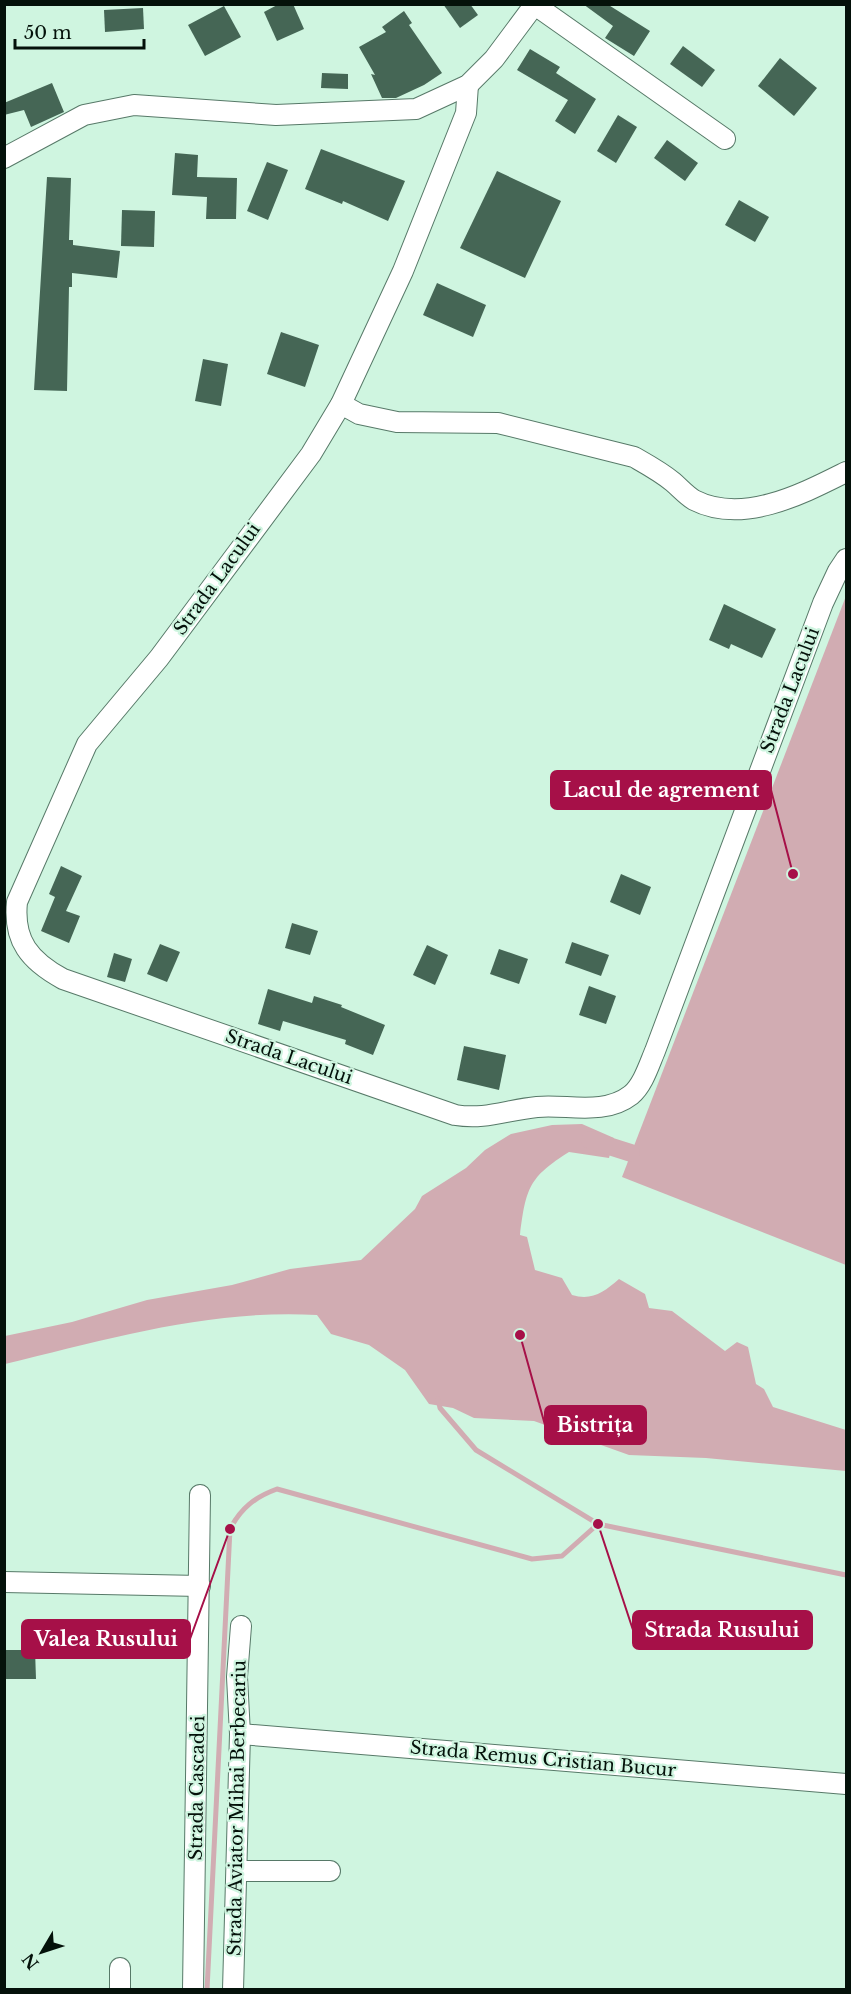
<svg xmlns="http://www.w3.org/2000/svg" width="851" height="1994" font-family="'Libre Baskerville',serif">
<rect width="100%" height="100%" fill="#cff5e0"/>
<!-- water -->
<g fill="#d1acb2">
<path d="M846,596V1265L622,1177Z"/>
<path d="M582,1124L614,1138L609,1158L569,1152C529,1177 526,1188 520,1235L527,1237L535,1270L562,1278L572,1295C592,1301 604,1292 619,1279L645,1294L649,1308L672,1311L725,1351L737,1342L748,1347L756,1384L764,1389L773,1407L846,1430V1471L706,1458L629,1455L534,1421L474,1418L453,1408L429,1404L405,1370L369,1345L331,1334L317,1315C209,1309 109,1339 5,1364V1336L72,1322L147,1300L232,1285L290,1269L361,1260L415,1209L422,1196L466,1168L485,1150L511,1134L552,1125Z"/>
</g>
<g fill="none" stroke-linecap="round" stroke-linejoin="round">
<!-- stream -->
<g stroke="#d1acb2" stroke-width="5">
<path d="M438,1399L440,1408L476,1450L598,1524L846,1575"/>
<path d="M207,1990L230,1529C241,1508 255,1497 277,1489L532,1559L562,1556L598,1524"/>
</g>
<!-- canal -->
<path stroke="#d1acb2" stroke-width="18" d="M590,1140L631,1153"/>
</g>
<!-- building -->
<g fill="#456655">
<path d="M279,4H293L304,29L277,41L264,12Z"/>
<path d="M443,4H470L478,15L460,28Z"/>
<path d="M583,4H607L650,31L634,56L605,38L613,26Z"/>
<path d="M224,6L241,37L205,56L188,25Z"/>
<path d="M143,8L144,29L105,32L104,10Z"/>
<path d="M404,11L412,23L409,25L442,73L424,85L396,98H382L371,74L375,75L359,47L386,32L382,27Z"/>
<path d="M683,46L715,70L702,87L670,64Z"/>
<path d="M530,49L560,67L556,73L596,99L575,134L555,121L568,100L517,70Z"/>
<path d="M780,58L817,88L794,116L758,86Z"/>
<path d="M322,73L348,74V89L321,88Z"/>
<path d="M52,83L64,112L31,127L24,110L4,115V103Z"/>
<path d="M618,115L637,127L616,163L597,151Z"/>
<path d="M667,140L698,163L685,181L654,158Z"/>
<path d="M321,149L405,181L388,221L343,201L342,204L305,189Z"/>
<path d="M175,153L198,155L197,177L237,178L236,219H206L207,197L172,195Z"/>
<path d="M267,162L288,170L268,220L247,211Z"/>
<path d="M497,171L561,201L525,278L460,248Z"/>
<path d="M47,177L71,178L69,240H73V245L120,251L117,278L72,273V287H69L67,391L34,390Z"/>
<path d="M739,200L769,217L755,242L725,225Z"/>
<path d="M122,210L155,211L154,247L121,246Z"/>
<path d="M437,283L486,305L473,337L423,315Z"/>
<path d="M281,332L319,345L305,387L267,374Z"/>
<path d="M203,359L228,364L221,406L195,401Z"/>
<path d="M724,604L776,629L762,658L731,644L729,649L709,640Z"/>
<path d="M61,866L82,876L66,911L80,916L69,943L41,931L55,897L49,894Z"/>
<path d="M621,874L651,887L640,915L610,902Z"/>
<path d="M292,923L318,931L310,955L285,948Z"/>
<path d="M572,942L609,955L601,976L565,963Z"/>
<path d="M160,944L180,952L167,982L147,974Z"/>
<path d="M427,945L448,955L435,985L413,975Z"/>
<path d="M499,949L528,959L519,984L490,974Z"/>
<path d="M114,953L132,959L125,982L107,977Z"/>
<path d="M589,986L616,996L606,1024L579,1015Z"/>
<path d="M268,989L312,1003L314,996L342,1005L341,1007L385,1025L373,1055L345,1044L346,1040L283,1021L280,1031L258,1024Z"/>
<path d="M464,1046L506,1055L499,1090L457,1080Z"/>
<path d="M4,1650H35L36,1679H4Z"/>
</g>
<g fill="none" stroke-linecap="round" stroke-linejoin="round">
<!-- minor casing -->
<g stroke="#577968" stroke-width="22">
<g id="minor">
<path d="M535,5L725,139"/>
<path d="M468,85L466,113L403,271L341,404L311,454L159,658L87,744L17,902C13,941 30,961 63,979L455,1115C486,1120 506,1110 537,1107C567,1104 604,1116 631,1095C643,1085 649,1065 655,1051L823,603L838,571L846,559"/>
<path d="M4,158L84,115L134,105L276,115L416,109L468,85L494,59L535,4"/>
<path d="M341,404L359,414L397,422L498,423L634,457C648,465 661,472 673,482C680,488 686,495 694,500C743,525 802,494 846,472"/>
<path d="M4,1582L200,1586"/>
<path d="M240,1734L846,1784"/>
<path d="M237,1871H330"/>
<path d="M120,1968V1990"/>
<path d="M193,1990L200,1495"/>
<path d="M233,1990L240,1734L237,1677L241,1626"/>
</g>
</g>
<!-- minor -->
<use href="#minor" stroke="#fff" stroke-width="20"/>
</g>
<g text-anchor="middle" stroke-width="4.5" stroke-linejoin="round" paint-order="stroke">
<!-- street labels -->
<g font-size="18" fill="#04110a" stroke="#cff5e0">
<text transform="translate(217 579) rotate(-54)" y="6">Strada Lacului</text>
<text transform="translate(790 690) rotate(-69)" y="6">Strada Lacului</text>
<text transform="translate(289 1057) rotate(19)" y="6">Strada Lacului</text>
<text transform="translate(543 1759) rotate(5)" y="6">Strada Remus Cristian Bucur</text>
<text transform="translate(197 1788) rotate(-89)" y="6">Strada Cascadei</text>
<text transform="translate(237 1808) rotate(-89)" y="6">Strada Aviator Mihai Berbecariu</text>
</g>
</g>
<!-- callouts -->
<path fill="none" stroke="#a61048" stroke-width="2" d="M793 874L771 790M520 1335L545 1425M598 1524L633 1630M230 1529L190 1639"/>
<g fill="#a61048" stroke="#cff5e0" stroke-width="2">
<circle cx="793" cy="874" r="6"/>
<circle cx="520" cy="1335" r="6"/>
<circle cx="598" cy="1524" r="6"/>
<circle cx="230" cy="1529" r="6"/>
</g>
<g fill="#a61048" stroke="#a61048" stroke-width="2">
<rect x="551" y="771" width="220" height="38" rx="6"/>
<rect x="545" y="1406" width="101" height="38" rx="6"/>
<rect x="633" y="1611" width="179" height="38" rx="6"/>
<rect x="22" y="1620" width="168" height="38" rx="6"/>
</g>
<g font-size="20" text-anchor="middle" font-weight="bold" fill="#fff">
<text x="661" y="797">Lacul de agrement</text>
<text x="595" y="1432">Bistrița</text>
<text x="722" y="1637">Strada Rusului</text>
<text x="106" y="1646">Valea Rusului</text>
</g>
<!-- border -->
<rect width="851" height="1994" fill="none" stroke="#04110a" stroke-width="12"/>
<!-- north arrow -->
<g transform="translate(42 1952) rotate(231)" stroke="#cff5e0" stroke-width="4.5" paint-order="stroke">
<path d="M0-4.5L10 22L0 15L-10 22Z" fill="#04110a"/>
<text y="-9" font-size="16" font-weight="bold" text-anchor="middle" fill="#04110a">N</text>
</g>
<!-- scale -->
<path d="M15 39v9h129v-9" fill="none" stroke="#04110a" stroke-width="3"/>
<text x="24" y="39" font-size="18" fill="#04110a" stroke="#cff5e0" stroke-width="4.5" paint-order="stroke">50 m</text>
</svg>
